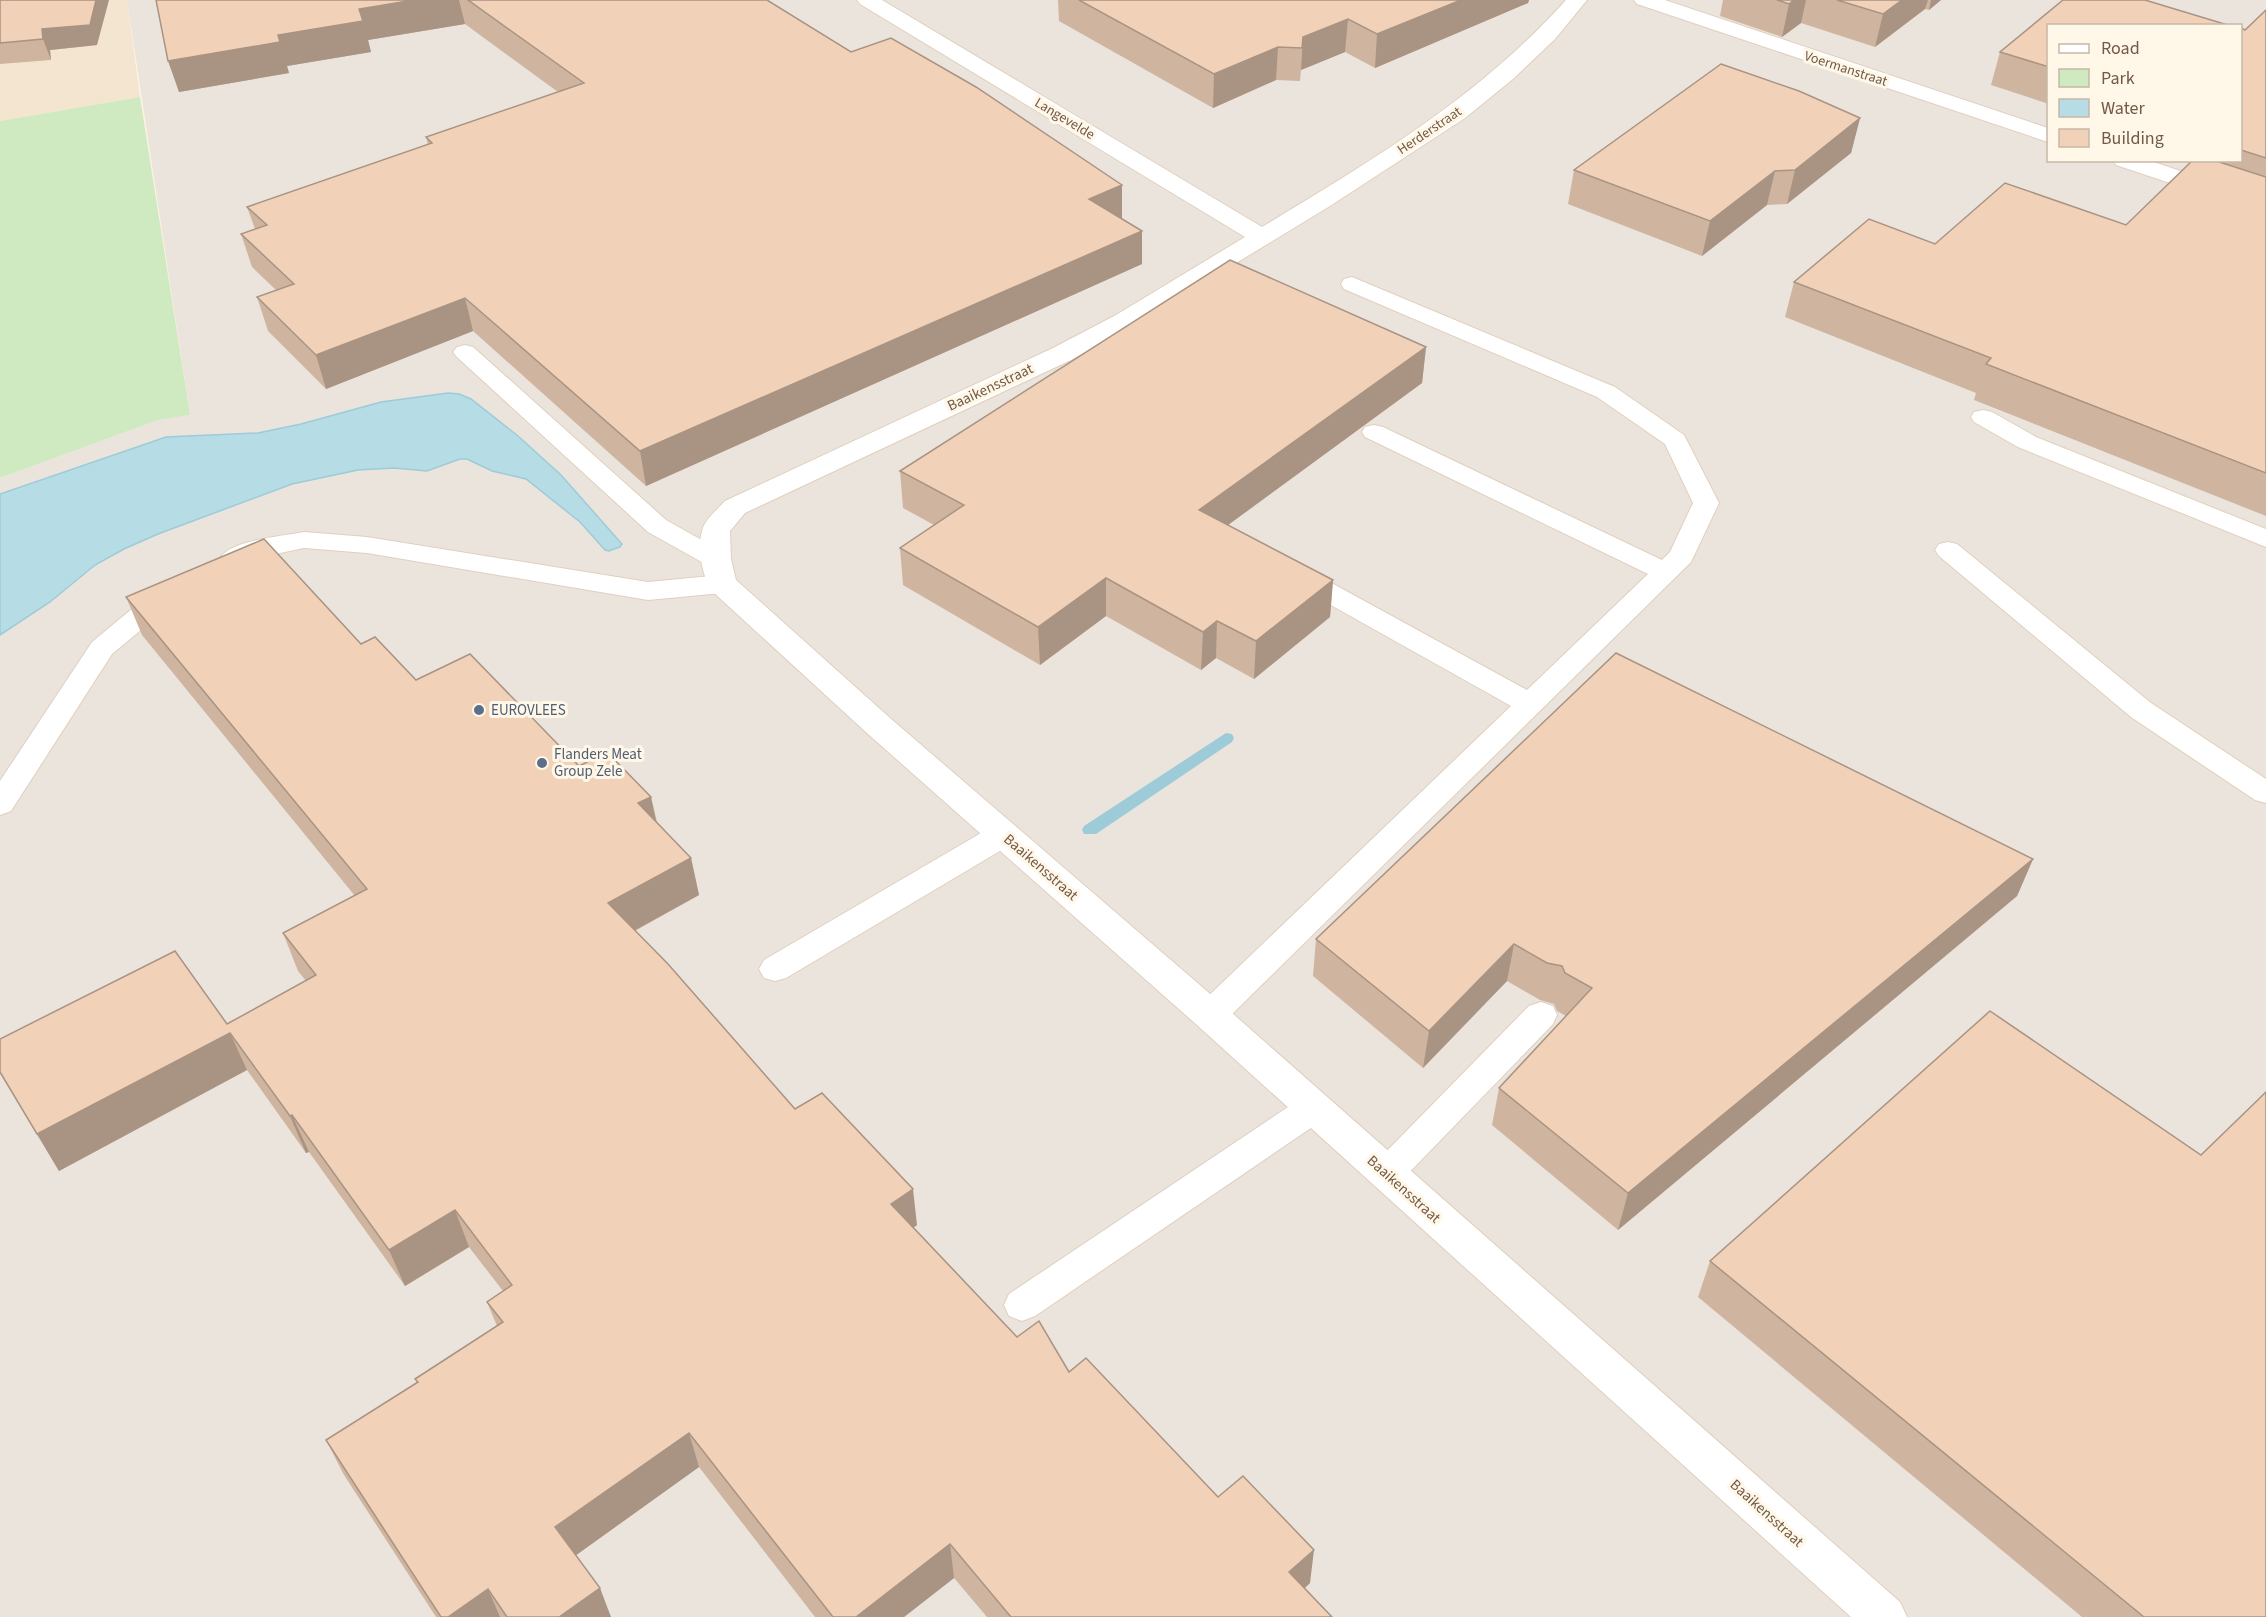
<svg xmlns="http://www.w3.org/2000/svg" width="2266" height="1617" font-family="'Source Sans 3',sans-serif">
<rect width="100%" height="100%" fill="#fcf3e1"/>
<!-- residential -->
<path fill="#f3e5d0" d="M0,0H127L140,97L0,121Z"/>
<!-- industrial -->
<path fill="#ebe4dd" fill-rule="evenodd" d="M127,0H2266V1617H0V478L158,420L190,415ZM2048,26H2240V160H2048Z"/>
<!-- green -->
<path fill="#cfe9c0" d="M140,97L190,415L158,420L0,478V121Z"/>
<!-- water -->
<path fill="#b6dce5" stroke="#9dcbd7" stroke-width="1.5" d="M448,393L459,394L471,399L518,436L561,475L622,544L620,547L609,551L605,550L580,522L526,479L492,471L467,459H460L427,471L394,468L358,470L292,484L158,534L124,549L95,565L50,602L0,635V494L166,437L258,433L301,424L381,402Z"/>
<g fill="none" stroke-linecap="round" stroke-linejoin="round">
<!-- stream -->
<path fill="#9dcbd7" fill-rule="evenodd" d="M1226,733L1232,734L1234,738L1232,742L1096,834H1084L1082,830L1084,826Z"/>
<!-- lane casing -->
<g stroke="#e0cfbd" stroke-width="2">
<g id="lane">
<path d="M1352,277L1615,387L1684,435L1719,503L1691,562L1222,1024L1210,1028L1198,1024L1194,1015L1198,1006L1511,706L1288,581L1284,575L1288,569L1297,567L1306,569L1527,690L1648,574L1365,437L1362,432L1365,427L1374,425L1383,427L1662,560L1670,552L1693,503L1665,444L1597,397L1344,289L1341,284L1344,279Z"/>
<path d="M465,345L473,347L666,520L725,553L729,559L725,565L716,567L707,565L648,532L457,357L453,352L457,347Z"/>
<path d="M1983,410L1992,412L2036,437L2266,529V547L2018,447L1974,422L1971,417L1974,412Z"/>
<path d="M304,532L367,537L648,582L722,575L732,578L735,584L732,590L722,593L648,600L367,553L304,548L252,559L234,565L225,563L221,557C232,540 284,536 304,532Z"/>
<path d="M1948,542L1957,544L2151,703L2266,779V803L2255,800L2131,717L1939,556L1935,550L1939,544Z"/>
<path d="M166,586L176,589L180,595L176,601L112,654L11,811L0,815V781L92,642L156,589Z"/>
<path d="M1004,823L1015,826L1019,834L1015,842L786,978L775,981L764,978L759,969L764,960L993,826Z"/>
<path d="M1541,1002L1553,1006L1557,1015L1553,1024L1399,1183L1387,1187L1375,1183L1370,1173L1375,1163L1529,1006Z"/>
<path d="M1312,1095L1324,1099L1329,1109L1324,1119L1035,1316L1022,1321L1009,1316L1004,1305L1009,1294L1300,1099Z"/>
</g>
</g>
<!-- street casing -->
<g stroke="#e0cfbd" stroke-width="2">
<g id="street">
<path d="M857,0H882L1262,227C1373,160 1479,97 1566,0H1587L1555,39L1513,79L1465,118L1330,206L1134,325L1071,360L745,513L730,531L731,559L736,580L890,718L1223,1005L1900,1602L1907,1617H1851L1197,1025L868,734L712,591C702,576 697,548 702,531C704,520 718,509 725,501L1053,348L1116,315L1245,237L860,4Z"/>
<path d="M1634,0H1665L2048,128V142L1637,4Z"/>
<path d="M2113,160H2148L2266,200V215L2116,165Z"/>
</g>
</g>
<!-- lane -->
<use href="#lane" fill="#fff" fill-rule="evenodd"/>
<!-- street -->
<use href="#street" fill="#fff" fill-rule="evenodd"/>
</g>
<!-- wall -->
<g fill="#cfb59f">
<path d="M0,0L97,45L50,50L51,60L0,64Z"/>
<path d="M156,0H683L851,52L1122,185V218H1121L1142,264L646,486L473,331L326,389L268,331L257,297L276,290L252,267L241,234L255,229L247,207L428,145L426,137L558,92L465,24L368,40L371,52L287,66L289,73L179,92Z"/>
<path d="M1058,0H1529L1528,3L1375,68L1345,52L1301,70L1300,81L1276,80L1213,108L1059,21Z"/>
<path d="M1723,0H1941L1929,10L1925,9L1875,47L1801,23L1782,37L1720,16Z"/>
<path d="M2266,10V516L1974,400L1976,393L1785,317L1794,282L1935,244L2126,225L2193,160H2241V28L2245,30Z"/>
<path d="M2049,26V104L1991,85L2000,52Z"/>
<path d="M1860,118L1851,153L1787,204L1767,205L1702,256L1568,204L1574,170Z"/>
<path d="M1426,347L1422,383L1228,525L1333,580L1330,617L1254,679L1216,658L1201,670L1106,616L1040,665L903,585L900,548L934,525L903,508L900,471Z"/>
<path d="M126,597L361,644L416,680L579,766L651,797L657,822L691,858L699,895L635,931L795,1109L917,1225L913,1228L1017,1337L1069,1372L1218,1497L1310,1583L1305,1588L1332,1617H987L954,1578L904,1617H815L699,1467L576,1555L611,1617H436L344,1475L326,1440L417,1383L415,1379L497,1326L487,1302L503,1291L469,1247L405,1286L309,1152L306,1153L247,1070L59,1171L0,1073L227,1024L306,981L298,971L283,933L355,896L142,635Z"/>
<path d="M2033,859L2017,896L1618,1230L1492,1125L1499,1088L1566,1016L1557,1011L1554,1004L1540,1000L1507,981L1423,1068L1313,976L1316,939Z"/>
<path d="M2201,1155L2266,1617H2082L1698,1297L1710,1261Z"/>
</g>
<!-- shaded-wall -->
<g fill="#a99382">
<path d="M96,0H109L97,45L50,50L51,60L43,39L42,29Z"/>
<path d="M414,0H459L465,24L368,40L371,52L287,66L289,73L179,92L168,61L278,35L359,9Z"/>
<path d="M1461,0H1529L1528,3L1375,68L1377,34Z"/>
<path d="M1794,0H1806L1801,23L1782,37L1789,4Z"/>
<path d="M1902,0H1928L1925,9L1875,47L1883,14Z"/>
<path d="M1931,0H1941L1929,10Z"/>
<path d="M1348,19L1345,52L1301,70L1303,37Z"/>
<path d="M1278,47L1276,80L1213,108L1214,74Z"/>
<path d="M1860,118L1851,153L1787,204L1795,170Z"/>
<path d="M1775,171L1767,205L1702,256L1710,221Z"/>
<path d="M1122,185V218L1090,231L1089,199Z"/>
<path d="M1142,231V264L646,486L640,451Z"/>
<path d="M465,298L473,331L326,389L316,355Z"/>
<path d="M1426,347L1422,383L1198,547L1199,510Z"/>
<path d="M1106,578V616L1040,665L1038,627Z"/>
<path d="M1333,580L1330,617L1254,679L1256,641Z"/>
<path d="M1217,621L1216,658L1201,670L1203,632Z"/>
<path d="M651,797L659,835L638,803Z"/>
<path d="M691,858L699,895L617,940L608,903Z"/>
<path d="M2033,859L2017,896L1618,1230L1628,1193Z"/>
<path d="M1514,944L1507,981L1423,1068L1429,1031Z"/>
<path d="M230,1033L247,1070L59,1171L37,1134Z"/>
<path d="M292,1115L309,1152L306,1153L290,1116Z"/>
<path d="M913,1189L917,1225L896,1240L891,1204Z"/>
<path d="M455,1210L469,1247L405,1286L389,1250Z"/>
<path d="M689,1433L699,1467L568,1561L555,1527Z"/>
<path d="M950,1544L954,1578L904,1617H856Z"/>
<path d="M1314,1550L1310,1583L1286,1605L1289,1572Z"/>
<path d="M600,1588L611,1617H559Z"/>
<path d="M488,1589L500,1617H448Z"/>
</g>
<!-- building -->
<g fill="#f1d2b9" stroke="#a99382" stroke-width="1.5">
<path d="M0,0H96L90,25L42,29L43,39L0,43Z"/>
<path d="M156,0H414L359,9L363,21L278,35L280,42L168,61Z"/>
<path d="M468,0H767L851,52L891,38L976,87L1122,185L1089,199L1142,231L640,451L465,298L316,355L257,297L294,284L241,234L267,225L247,207L432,143L426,137L584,83Z"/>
<path d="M1079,0H1461L1377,34L1348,19L1303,37L1302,48L1278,47L1214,74Z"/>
<path d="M1777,0H1794L1789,4Z"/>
<path d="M1837,0H1902L1883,14Z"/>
<path d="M2063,0H2145L2231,26H2049V67L2000,52Z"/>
<path d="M2266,10V158L2241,150V28L2245,30Z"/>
<path d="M1721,64L1799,91L1860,118L1795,170L1775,171L1710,221L1574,170Z"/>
<path d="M2193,160H2213L2266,177V473L1986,364L1991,358L1794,282L1869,219L1935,244L2005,183L2126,225Z"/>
<path d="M1230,260L1426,347L1199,510L1333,580L1256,641L1217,621L1203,632L1106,578L1038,627L900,548L964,505L900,471Z"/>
<path d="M264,539L361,644L375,637L416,680L470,654L579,766L607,752L651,797L638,803L691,858L608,903L668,964L795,1109L822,1093L913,1189L891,1204L1017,1337L1039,1321L1069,1372L1086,1358L1218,1497L1243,1476L1314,1550L1289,1572L1332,1617H1011L950,1544L856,1617H833L689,1433L555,1527L600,1588L559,1617H507L488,1589L448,1617H441L326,1440L418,1382L415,1379L503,1322L487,1302L512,1285L455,1210L389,1250L292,1115L290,1116L230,1033L37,1134L0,1072V1039L175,951L227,1024L316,975L283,933L367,889L126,597Z"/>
<path d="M1616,653L2033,859L1628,1193L1499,1088L1592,988L1565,973L1562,966L1547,963L1514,944L1429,1031L1316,939Z"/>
<path d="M1990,1011L2201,1155L2266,1092V1617H2144L1710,1261Z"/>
</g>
<!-- markers -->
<g fill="#5c6f8a" stroke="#fff7e7" stroke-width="2">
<circle cx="479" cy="710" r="6"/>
<circle cx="542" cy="763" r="6"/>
</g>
<g text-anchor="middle" stroke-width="6" stroke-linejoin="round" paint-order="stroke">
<!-- far-street labels -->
<g font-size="14" fill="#735948" stroke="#fff7e7">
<text transform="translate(1846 68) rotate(18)" y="5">Voermanstraat</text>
<text transform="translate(1065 118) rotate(31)" y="5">Langevelde</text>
<text transform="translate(1429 130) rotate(-34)" y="5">Herderstraat</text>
</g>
<!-- street labels -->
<g font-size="15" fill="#735948" stroke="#fff7e7">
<text transform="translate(990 387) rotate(-25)" y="5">Baaikensstraat</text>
<text transform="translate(1041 867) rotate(41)" y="5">Baaikensstraat</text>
<text transform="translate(1404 1189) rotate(42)" y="5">Baaikensstraat</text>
<text transform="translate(1767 1513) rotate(42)" y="5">Baaikensstraat</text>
</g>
<!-- service labels -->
<g font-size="15" fill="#4e5e75" stroke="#fff7e7" text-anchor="start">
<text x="491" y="715">EUROVLEES</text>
<text x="554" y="759">Flanders Meat<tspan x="554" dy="17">Group Zele</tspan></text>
</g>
</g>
<!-- legend -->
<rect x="2047" y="24" width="195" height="138" fill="#fff7e7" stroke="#c7b8a7" stroke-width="1.5"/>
<rect x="2059" y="44" width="30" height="9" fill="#ffffff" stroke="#c7b8a7" stroke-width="1.5"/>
<text x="2101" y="54" font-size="18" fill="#735948">Road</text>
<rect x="2059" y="69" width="30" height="18" fill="#cfe9c0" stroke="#c7b8a7" stroke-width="1.5"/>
<text x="2101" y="84" font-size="18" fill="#735948">Park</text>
<rect x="2059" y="99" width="30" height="18" fill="#b6dce5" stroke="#c7b8a7" stroke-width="1.5"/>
<text x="2101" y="114" font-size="18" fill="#735948">Water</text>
<rect x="2059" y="129" width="30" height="18" fill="#f1d2b9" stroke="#c7b8a7" stroke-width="1.5"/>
<text x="2101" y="144" font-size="18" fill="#735948">Building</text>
</svg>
